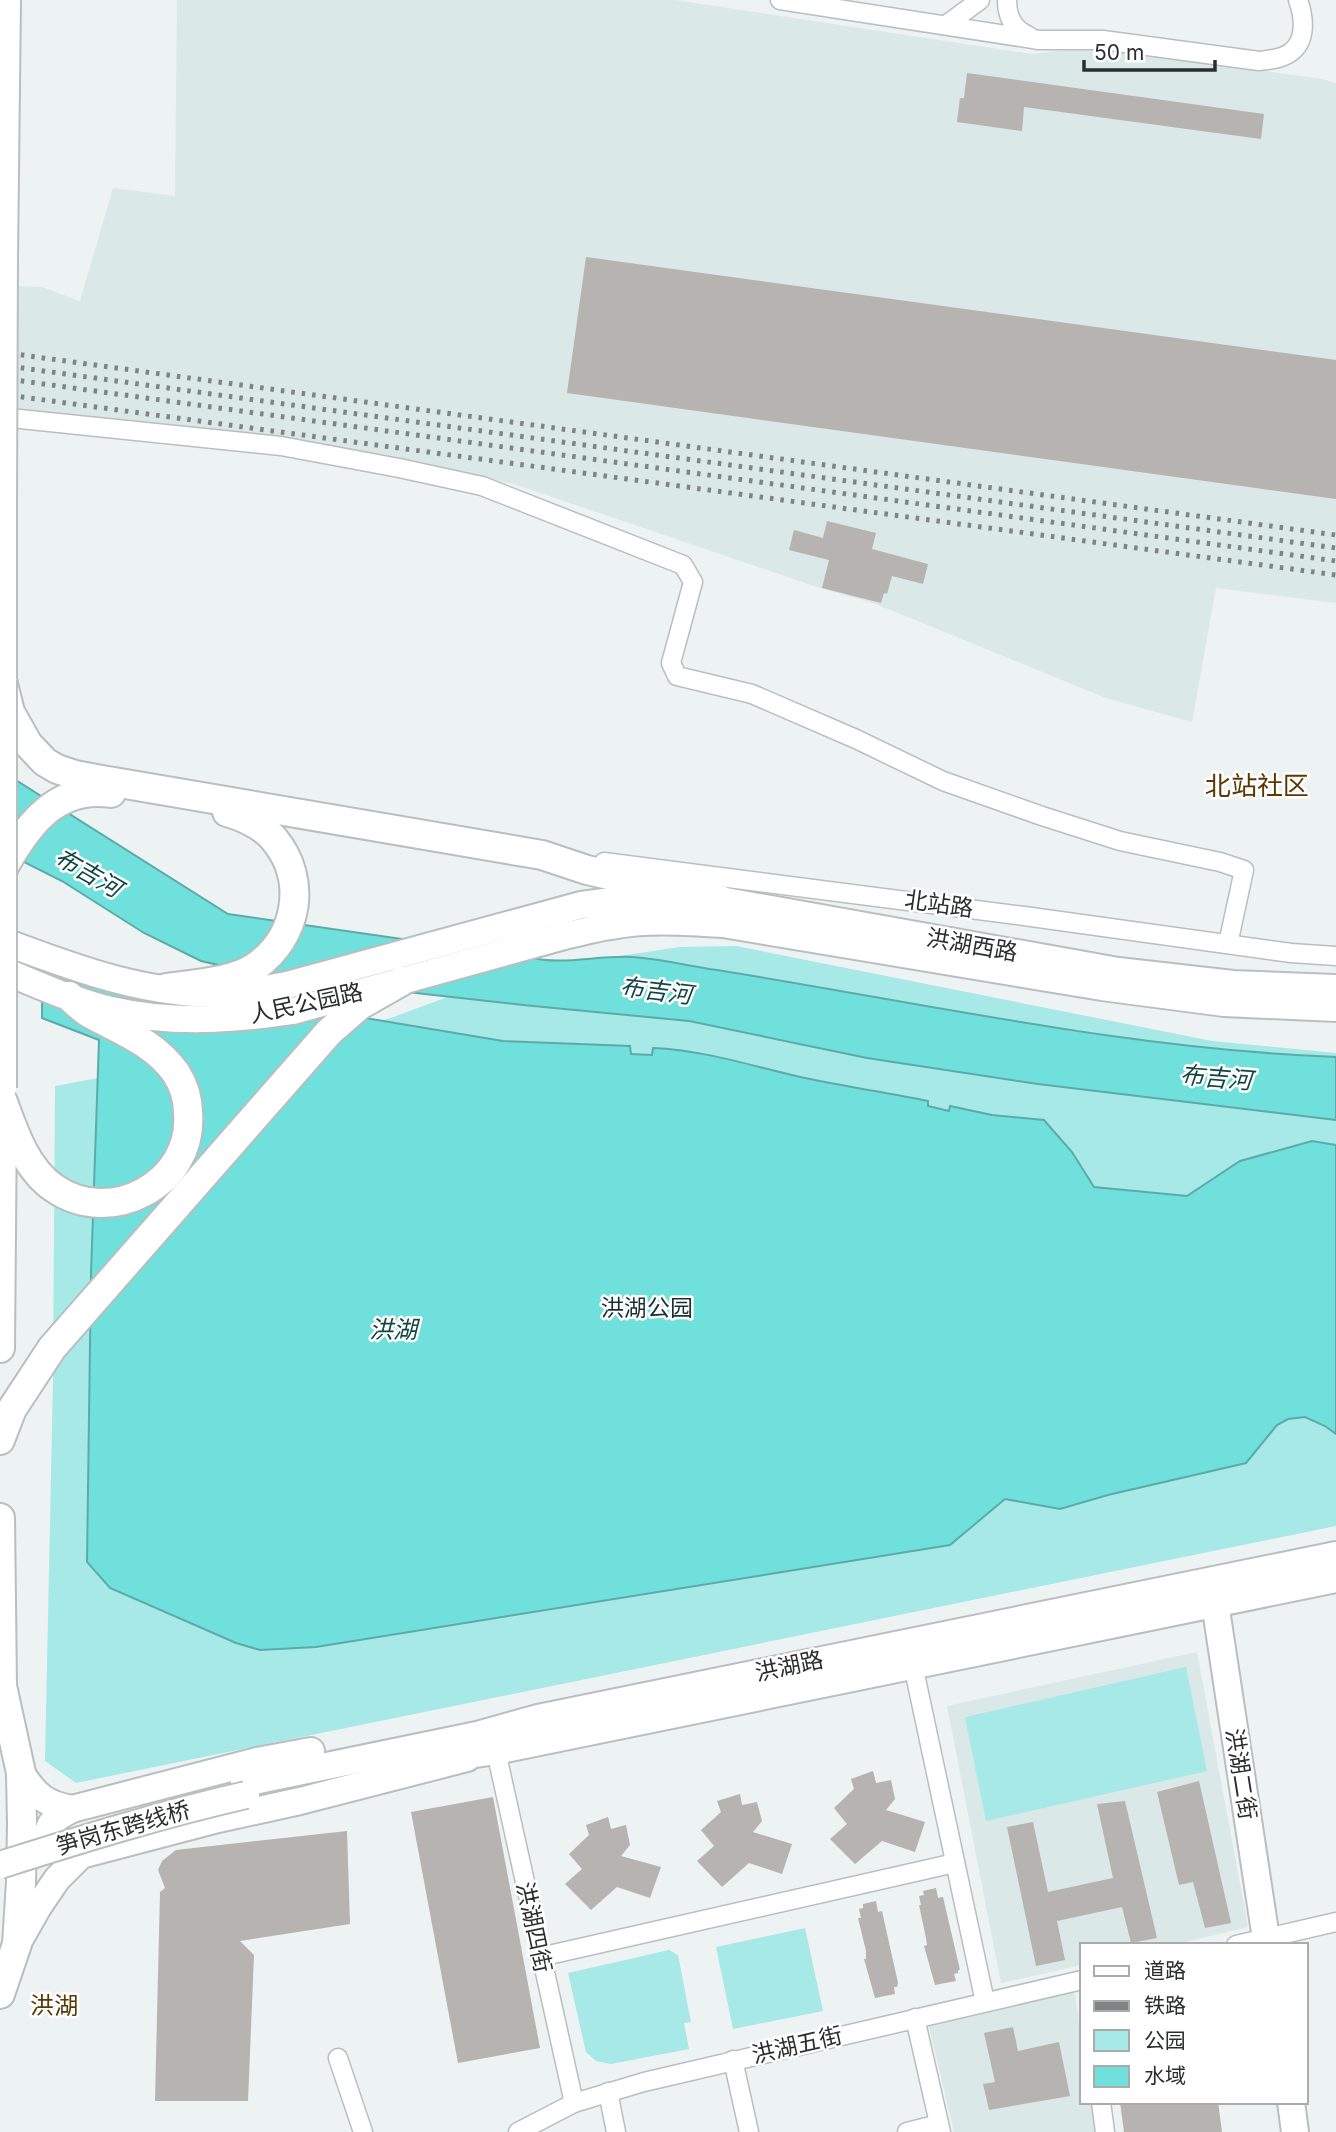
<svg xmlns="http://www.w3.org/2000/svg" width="1336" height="2132" font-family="Inter,'Noto Sans SC',sans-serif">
<rect width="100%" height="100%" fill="#edf2f2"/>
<!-- built -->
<g fill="#dae8e7">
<path d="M177,0H675L1032,54L1091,47L1322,79L1336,83V603L1216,588L1192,722L1106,698L876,604L820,588L514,484L343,451L76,416L0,408V286L42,287L80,301L113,188L175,196Z"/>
<path d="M1197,1652L1248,1927L1172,1945H1082V1965L1001,1983L947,1706Z"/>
<path d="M1074,1989L1082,2040V2102H1092L1097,2132H954L929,2026Z"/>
</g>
<!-- green -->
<g fill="#a7e9e6">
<path d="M736,946L1212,1041L1336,1053V1526L76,1783L45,1761L53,1380L55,1086L358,1030L461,992L573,963L680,947Z"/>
<path d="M1186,1667L1207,1771L986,1821L965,1717Z"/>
<path d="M805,1928L823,2011L733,2029L716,1947Z"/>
<path d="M669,1950L678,1955L691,2022L684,2023L689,2049L611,2064L596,2061L586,2052L568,1973Z"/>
</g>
<!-- water -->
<g fill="#70e0dc" stroke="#5caba8" stroke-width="2">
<path d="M0,770L228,914L527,957C565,966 595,955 633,957C661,959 689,966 717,970C923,1003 1127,1049 1336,1057V1120L1038,1084L867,1058L689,1021L523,1005L272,977L201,961L144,933L62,881L0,850Z"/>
<path d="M42,964L503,1041L630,1046L631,1054L652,1055L653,1048C702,1050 749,1065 796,1076C840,1086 884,1092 928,1101V1106L949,1111L950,1106L992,1115L1044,1120L1072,1152L1094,1187L1187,1196L1240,1161L1312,1141L1336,1145V1434L1325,1426L1305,1417L1288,1419L1277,1425L1246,1463L1108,1495L1060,1509L1005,1499L950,1545L316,1647L260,1650L236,1643L110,1588L87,1562L91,1273L99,1040L42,1018Z"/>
</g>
<!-- building -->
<g fill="#b6b3b0">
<path d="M967,73L1264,114L1261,139L1024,107L1022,131L957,122L960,98H964Z"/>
<path d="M586,257L1336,360V499L567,393Z"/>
<path d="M827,521L876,533L872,549L928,564L923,584L892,576L887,594L884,593L881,603L822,588L829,560L789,550L794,530L823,538Z"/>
<path d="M873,1771L876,1783L891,1780L895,1799L886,1810L925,1822L915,1852L882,1841L855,1864L830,1839L847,1824L834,1808L854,1789L851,1779Z"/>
<path d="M1199,1781L1231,1923L1205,1928L1193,1882L1179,1885L1157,1792Z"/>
<path d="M740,1794L742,1805L757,1802L762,1821L753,1832L792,1844L782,1874L749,1863L722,1887L697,1861L714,1846L701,1830L721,1812L717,1801Z"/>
<path d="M493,1797L540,2048L458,2063L411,1812Z"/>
<path d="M1125,1801L1157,1938L1131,1943L1122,1907L1057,1921L1065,1960L1036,1966L1007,1827L1033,1822L1048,1892L1113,1878L1097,1804Z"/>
<path d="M608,1817L611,1829L626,1825L630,1845L621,1856L661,1867L650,1898L617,1887L591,1910L565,1884L582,1869L569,1854L589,1835L586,1825Z"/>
<path d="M347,1831L350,1924L240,1941L254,1955L248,2101H155L160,1892L165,1888L158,1870L162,1861L176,1850Z"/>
<path d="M936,1888L938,1898L943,1897L960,1970H958V1973L954,1974L956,1981L935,1985L924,1946L927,1945L926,1938L919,1905H921L919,1896L924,1895L923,1891Z"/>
<path d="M876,1901L878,1912L882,1911L898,1983L897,1987H894L895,1994L875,1998L864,1959H866V1951L858,1918H861L859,1909L863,1908V1904Z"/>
<path d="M1013,2027L1018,2051L1059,2042L1070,2096L989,2110L983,2084L995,2082L984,2033Z"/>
<path d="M1120,2102H1218L1222,2132H1124Z"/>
</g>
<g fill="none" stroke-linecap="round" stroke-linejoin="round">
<!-- street casing -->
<g stroke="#b9bebe" stroke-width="21">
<g id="street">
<path d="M780,0L1039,40H1103L1259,61C1269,60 1282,59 1291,52C1307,40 1304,16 1298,0"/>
<path d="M1007,0C1007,17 1013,29 1029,36"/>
<path d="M946,25L980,0"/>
<path d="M0,417L281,446L399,468L482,486L683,565L693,582L671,663L677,676L752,694L856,739L943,781L1042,816L1120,841L1220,862L1244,870L1228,944"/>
<path d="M604,862L1024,916L1291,953L1336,956"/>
<path d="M913,1665L985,2002"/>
<path d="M496,1751L574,2103"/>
<path d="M1236,1945L1336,1922"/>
<path d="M540,1957L955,1863"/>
<path d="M915,2018L941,2132"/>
<path d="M338,2058L363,2132"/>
<path d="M733,2060L749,2132"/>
<path d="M608,2092L616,2132"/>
<path d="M1101,2102L1105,2132"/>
<path d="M518,2132L574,2103L644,2082L1082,1980"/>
<path d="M907,2132L939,2124"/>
</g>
</g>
<!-- secondary casing -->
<g stroke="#b9bebe" stroke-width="30">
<g id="secondary">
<path d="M0,940C76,969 156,999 239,993C255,991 271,988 287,985L581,905L651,896L720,900L1118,971L1233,984L1336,988"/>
<path d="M0,969C36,984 73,1001 111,1010C171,1024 232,1020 293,1011L568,935C582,932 597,928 611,926C648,919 686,922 723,924L1102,987L1224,1003L1336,1008"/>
<path d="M1215,1603L1267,1945"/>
<path d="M449,1758L496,1751L1336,1579"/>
<path d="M21,1773C36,1796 45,1804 72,1809L257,1761L311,1751"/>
<path d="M244,1783L477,1735L538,1718L1336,1555"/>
<path d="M72,1809C64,1813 54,1818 50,1826C42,1843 59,1856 74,1856"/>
<path d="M17,1944L38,1907L57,1879L81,1855L218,1819L300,1801L467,1758"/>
<path d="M1291,2102L1295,2132"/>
</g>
</g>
<!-- primary casing -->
<g stroke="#b9bebe" stroke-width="32">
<g id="primary">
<path d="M3,257L6,0"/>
<path d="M2,502V680L10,712L28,744L45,762L57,769L75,775L96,779L542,855L587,870L720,900"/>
<path d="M2,870C27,826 55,785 111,793"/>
<path d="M166,988C193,984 233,982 255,967C298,937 308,880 274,839C262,825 244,817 227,812"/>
<path d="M3,1102C14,1132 26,1169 54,1188C111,1228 194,1183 188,1113C188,1099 183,1084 176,1073C154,1042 121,1031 89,1013C82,1009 75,1002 69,996"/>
<path d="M0,1348L2,1116"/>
<path d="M0,1440L12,1409L52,1348L329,1032L360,1005L402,981"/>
<path d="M0,1518L2,1686L0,1704"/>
<path d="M0,1994L17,1944L21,1882L22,1824L21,1773L2,1686"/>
</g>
</g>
<!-- street -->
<use href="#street" stroke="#fff" stroke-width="18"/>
<!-- secondary -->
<use href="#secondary" stroke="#fff" stroke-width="26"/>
<!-- primary -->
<use href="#primary" stroke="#fff" stroke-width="28"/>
<!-- rail -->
<g stroke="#808383" stroke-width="5" stroke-dasharray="3.5 7" stroke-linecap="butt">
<path d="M0,352L1336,535"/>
<path d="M0,365L1336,548"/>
<path d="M0,378L1336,561"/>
<path d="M0,394L1336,575"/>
</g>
<!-- secondary-bridge casing -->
<g stroke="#b9bebe" stroke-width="30" stroke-linecap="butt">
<path id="secondary-bridge" d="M0,1865C82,1839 163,1814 246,1795"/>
</g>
<!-- primary-bridge casing -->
<g stroke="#b9bebe" stroke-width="32" stroke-linecap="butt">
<g id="primary-bridge">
<path d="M2,502L3,257"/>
<path d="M2,1088V680"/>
</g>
</g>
<!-- secondary-bridge -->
<use href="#secondary-bridge" stroke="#fff" stroke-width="26"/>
<!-- primary-bridge -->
<use href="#primary-bridge" stroke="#fff" stroke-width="28"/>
</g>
<g text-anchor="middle" stroke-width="5" stroke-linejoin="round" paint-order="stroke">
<!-- street labels -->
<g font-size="23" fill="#2c2e2e" stroke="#fff">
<text transform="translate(939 904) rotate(8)" y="8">北站路</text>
<text transform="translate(972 945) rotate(10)" y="8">洪湖西路</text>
<text transform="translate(306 1003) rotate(-12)" y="8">人民公园路</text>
<text transform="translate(789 1666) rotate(-12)" y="8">洪湖路</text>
<text transform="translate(1241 1774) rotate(81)" y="8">洪湖二街</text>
<text transform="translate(123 1828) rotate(-16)" y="8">笋岗东跨线桥</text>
<text transform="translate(534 1927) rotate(78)" y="8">洪湖四街</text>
<text transform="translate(797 2045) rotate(-13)" y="8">洪湖五街</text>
</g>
<!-- park labels -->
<g font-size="23" fill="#1a2f2e" stroke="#fff">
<text x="647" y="1316">洪湖公园</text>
</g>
<!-- water labels -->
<g font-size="24" font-style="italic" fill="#124645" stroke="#fff">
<text transform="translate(88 873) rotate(30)" y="8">布吉河</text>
<text transform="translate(656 991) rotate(7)" y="8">布吉河</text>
<text transform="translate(1216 1078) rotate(5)" y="8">布吉河</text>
<text x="393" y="1338">洪湖</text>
</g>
<!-- neighbourhood labels -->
<g font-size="24" fill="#5b3702" stroke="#fff">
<text x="54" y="2014">洪湖</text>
</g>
<!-- quarter labels -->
<g font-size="26" fill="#5b3702" stroke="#fff">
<text x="1257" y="795">北站社区</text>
</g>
</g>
<!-- legend -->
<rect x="1080" y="1943" width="228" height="161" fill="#ffffff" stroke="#ababab" stroke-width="2"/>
<rect x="1094" y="1966" width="35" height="10" fill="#ffffff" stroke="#ababab" stroke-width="2"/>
<text x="1144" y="1978" font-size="21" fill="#2c2e2e">道路</text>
<rect x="1094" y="2001" width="35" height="10" fill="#808383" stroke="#ababab" stroke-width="2"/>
<text x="1144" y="2013" font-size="21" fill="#2c2e2e">铁路</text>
<rect x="1094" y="2030" width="35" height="21" fill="#a7e9e6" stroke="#ababab" stroke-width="2"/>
<text x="1144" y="2048" font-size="21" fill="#2c2e2e">公园</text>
<rect x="1094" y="2066" width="35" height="21" fill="#70e0dc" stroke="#ababab" stroke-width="2"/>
<text x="1144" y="2083" font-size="21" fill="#2c2e2e">水域</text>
<!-- scale -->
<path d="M1084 60v10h131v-10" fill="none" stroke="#2c2e2e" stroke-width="3.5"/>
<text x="1094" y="60" font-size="21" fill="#2c2e2e" stroke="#ffffff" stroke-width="5" paint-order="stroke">50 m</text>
</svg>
